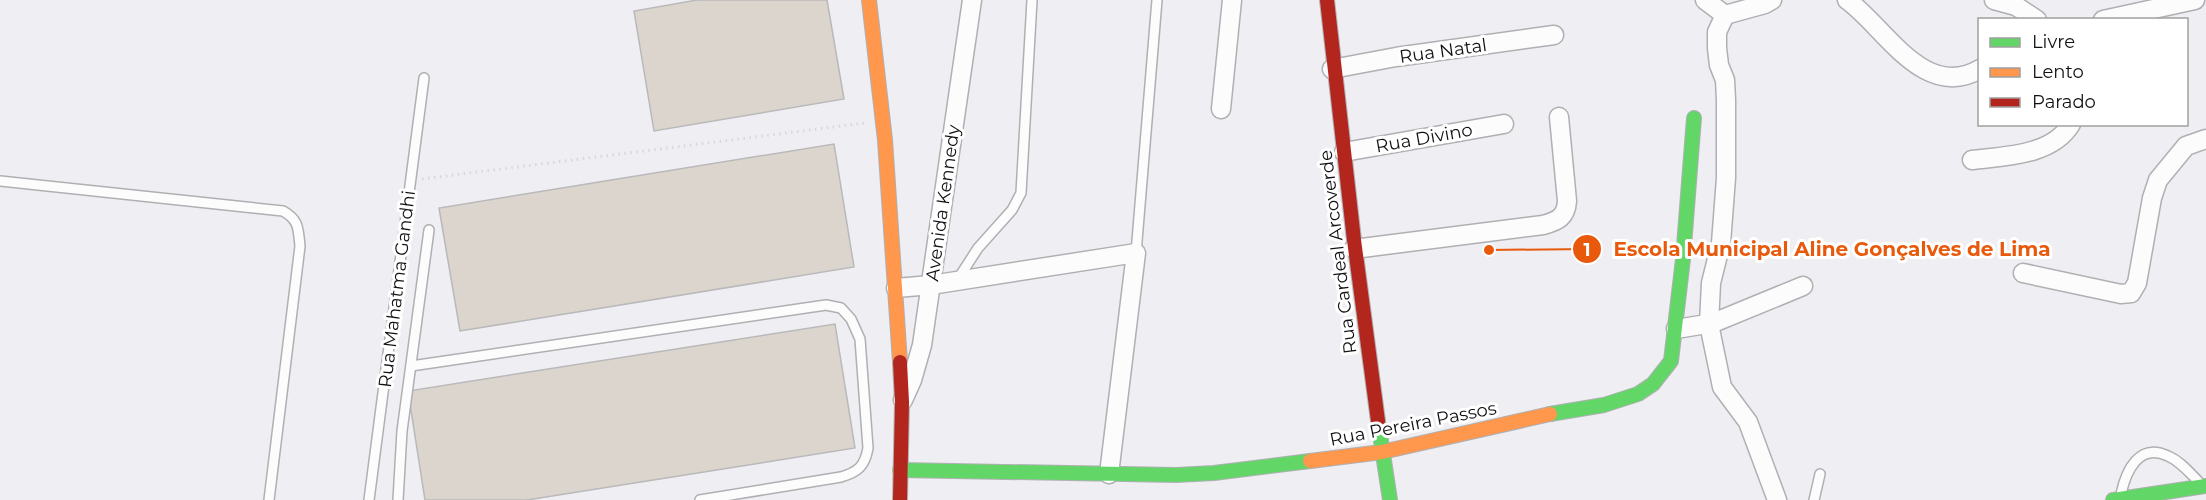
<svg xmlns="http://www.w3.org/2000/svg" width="2206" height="500" font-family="Montserrat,sans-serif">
<rect width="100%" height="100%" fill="#eeeef3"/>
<!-- building -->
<g fill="#dcd5ce" stroke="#b9b9ba" stroke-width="1.5">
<path d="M697,0H827L844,99L654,131L634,11Z"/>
<path d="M834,144L854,267L460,331L439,208Z"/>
<path d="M835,324L855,448L527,500H425L408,391Z"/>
</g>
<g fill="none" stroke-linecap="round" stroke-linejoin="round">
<!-- lane casing -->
<g stroke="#b0b0b3" stroke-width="12">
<g id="lane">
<path d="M0,181L283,211C299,220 298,228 300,246L269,500"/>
<path d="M1136,253L1157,0"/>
<path d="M958,279L978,248L1012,210L1021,193L1032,0"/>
<path d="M411,366L826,305L841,308L851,319L860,339L868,448C865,466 858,472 841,477L700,500"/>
<path d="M2121,494C2126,471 2139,442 2168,456C2180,461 2189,472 2198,481"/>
<path d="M369,500L424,78"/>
<path d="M398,500L402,431L429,230"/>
<path d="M1814,500L1820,474"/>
</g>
</g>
<!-- street casing -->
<g stroke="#b0b0b3" stroke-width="21">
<g id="street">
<path d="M1705,0L1725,15L1765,4L1772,0"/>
<path d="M1847,0C1884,26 1924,102 1980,69"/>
<path d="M1994,0L2016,6L2037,20"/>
<path d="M1725,15L1717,32V48L1719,65L1725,80L1726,100V178L1721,243L1711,283L1709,324L1722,387L1748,422L1777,500"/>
<path d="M2103,20L2195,0"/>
<path d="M1332,69L1396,57L1554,35"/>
<path d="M1221,109L1232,0"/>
<path d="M1344,152L1504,124"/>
<path d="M1972,160C2004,156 2052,156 2071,124"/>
<path d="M1354,249L1543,225C1558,221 1566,217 1567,201L1559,117"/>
<path d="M2023,273L2121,294L2131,293L2137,283L2152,198L2158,180L2186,146L2206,139"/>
<path d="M896,288L931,285L1136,253L1109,474"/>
<path d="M1676,329L1713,323L1803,286"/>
<path d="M903,400L912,380L922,345L972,0"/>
</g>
</g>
<!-- fast casing -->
<g stroke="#b0b0b3" stroke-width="16">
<g id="fast">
<path d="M1550,414L1604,405L1638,394L1653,384L1671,361L1683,259L1694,118"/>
<path d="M1378,421L1390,500"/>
<path d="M900,470L1176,475L1214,473L1310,461"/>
<path d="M2113,500L2206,486"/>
</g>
</g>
<!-- slow casing -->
<g stroke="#b0b0b3" stroke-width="16">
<g id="slow">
<path d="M869,0L885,140L900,362"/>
<path d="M1310,461L1382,452L1550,414"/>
</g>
</g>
<!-- jam casing -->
<g stroke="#b0b0b3" stroke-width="16">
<g id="jam">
<path d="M1327,0L1354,240L1378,421"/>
<path d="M900,362L902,402L900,500"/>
</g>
</g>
<!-- path -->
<path stroke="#d8d8d9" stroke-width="3" stroke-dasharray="1.5 4.5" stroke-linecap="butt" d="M422,179L865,123"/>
<!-- lane -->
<use href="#lane" stroke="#fcfcfd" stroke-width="9"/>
<!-- street -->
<use href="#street" stroke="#fcfcfd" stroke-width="18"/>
<!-- fast -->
<use href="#fast" stroke="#63d668" stroke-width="14"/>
<!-- slow -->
<use href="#slow" stroke="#ff974d" stroke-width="14"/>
<!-- jam -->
<use href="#jam" stroke="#b3261e" stroke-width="14"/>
</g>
<g text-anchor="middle" stroke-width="6" stroke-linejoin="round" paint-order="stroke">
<!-- street labels -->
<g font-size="18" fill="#111114" stroke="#fff">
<text transform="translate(1443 51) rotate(-8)" y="6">Rua Natal</text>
<text transform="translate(1424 138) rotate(-10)" y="6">Rua Divino</text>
<text transform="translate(943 203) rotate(-82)" y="6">Avenida Kennedy</text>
<text transform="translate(1338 252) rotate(-97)" y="6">Rua Cardeal Arcoverde</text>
<text transform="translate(397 289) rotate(-83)" y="6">Rua Mahatma Gandhi</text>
<text transform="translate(1413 424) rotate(-11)" y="6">Rua Pereira Passos</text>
</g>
</g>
<!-- callouts -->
<path fill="none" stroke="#e8590c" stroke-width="2" d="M1489 250L1587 249"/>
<g fill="#e8590c" stroke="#fff" stroke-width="2">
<circle cx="1489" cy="250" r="6"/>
<circle cx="1587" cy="249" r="15"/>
</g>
<g font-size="18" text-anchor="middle" font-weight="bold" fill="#fff">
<text x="1587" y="256">1</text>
</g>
<g font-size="20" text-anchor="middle" font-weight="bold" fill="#e8590c" stroke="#fff" stroke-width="6" stroke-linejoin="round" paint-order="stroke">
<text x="1832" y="256">Escola Municipal Aline Gonçalves de Lima</text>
</g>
<!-- legend -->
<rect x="1978" y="18" width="210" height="108" fill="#ffffff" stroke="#a0a0a1" stroke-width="1.5"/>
<rect x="1990" y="38" width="30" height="9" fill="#63d668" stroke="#a0a0a1" stroke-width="1.5"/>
<text x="2032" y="48" font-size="18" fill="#111114">Livre</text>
<rect x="1990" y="68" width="30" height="9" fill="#ff974d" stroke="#a0a0a1" stroke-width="1.5"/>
<text x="2032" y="78" font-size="18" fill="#111114">Lento</text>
<rect x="1990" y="98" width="30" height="9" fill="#b3261e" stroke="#a0a0a1" stroke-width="1.5"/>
<text x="2032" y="108" font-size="18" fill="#111114">Parado</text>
</svg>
